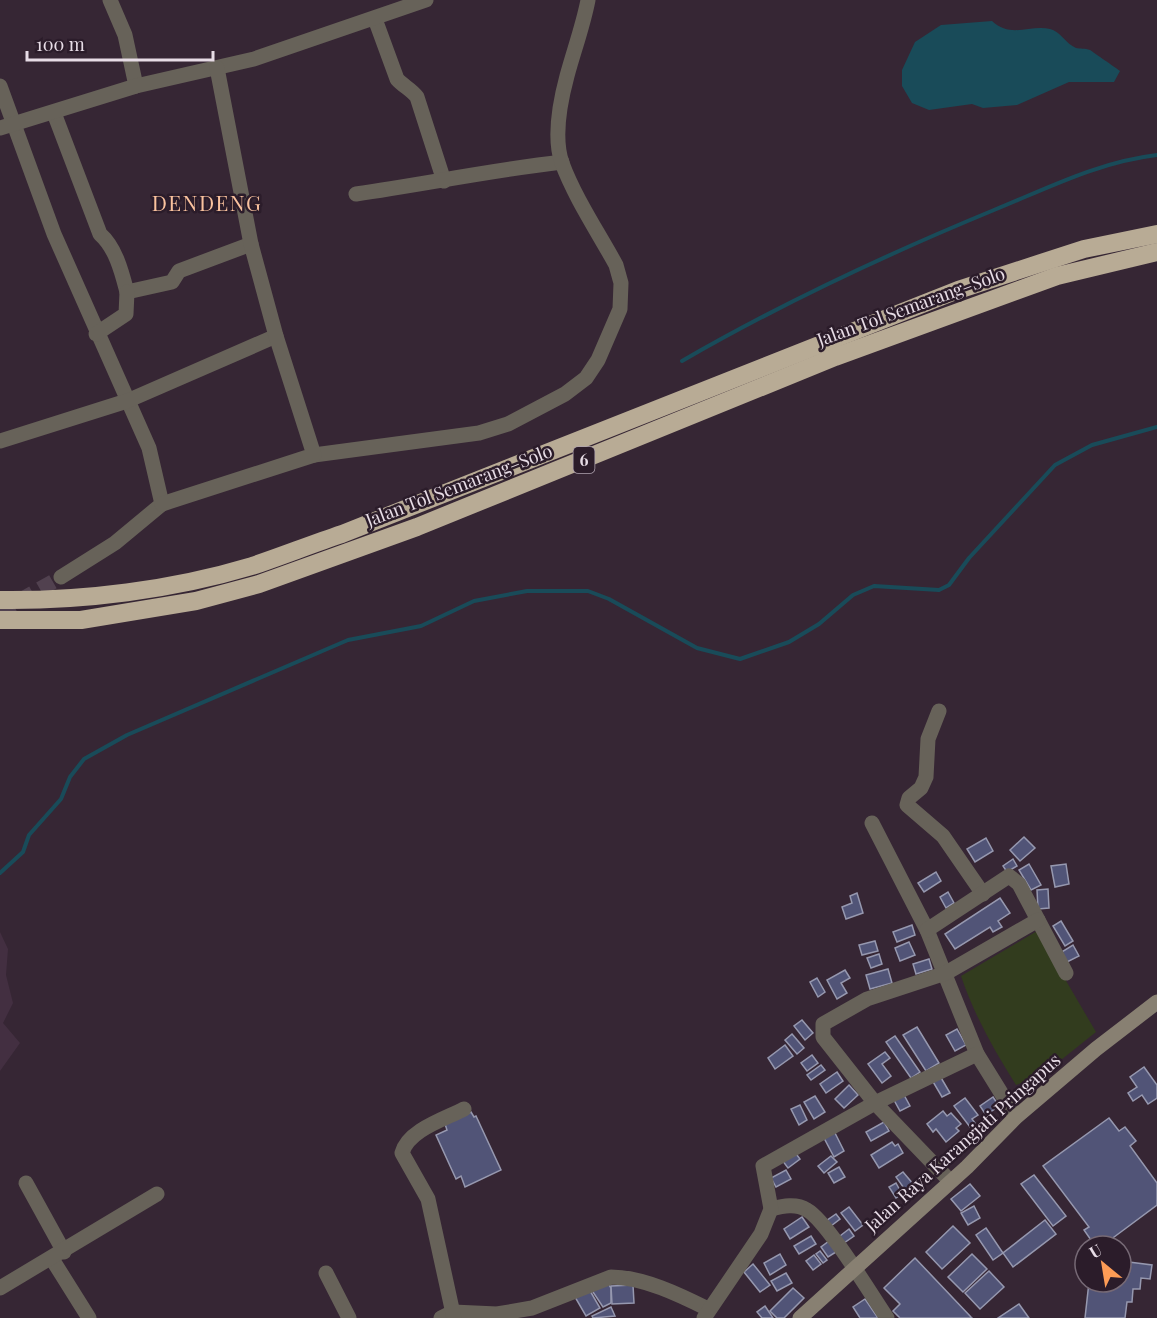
<svg xmlns="http://www.w3.org/2000/svg" width="1157" height="1318" font-family="'Playfair Display',serif">
<rect width="100%" height="100%" fill="#362634"/>
<!-- built -->
<path fill="#432f41" d="M0,932L8,949L6,975L13,1003L3,1023L20,1043L0,1071Z"/>
<!-- green -->
<path fill="#323c1e" d="M1037,931L1096,1032L1041,1076L1016,1085C994,1050 974,1015 961,976Z"/>
<!-- water -->
<path fill="#194b59" d="M992,21C1011,39 1031,24 1050,29C1060,31 1066,44 1076,48C1080,49 1085,48 1090,50C1093,52 1116,68 1120,71L1114,82H1069L1017,105L983,108L972,104L929,110L912,103L902,86V70L915,42L941,25Z"/>
<g fill="none" stroke-linecap="round" stroke-linejoin="round">
<!-- stream -->
<g stroke="#194b59" stroke-width="4">
<path d="M682,361C784,302 885,255 994,210C1048,188 1098,162 1157,155"/>
<path d="M0,873L23,852L29,835L61,799L70,777L84,759L127,735L348,640L421,626L474,601L527,591H588L609,599L697,648L740,659L789,642L819,624L853,595L874,586L939,590L949,585L969,558L1055,465L1092,445L1157,427"/>
</g>
</g>
<!-- building -->
<g fill="#515477" stroke="#9698af" stroke-width="1.5">
<path d="M1024,837L1035,848L1020,861L1010,850Z"/>
<path d="M986,838L993,851L975,862L967,849Z"/>
<path d="M1013,859L1017,866L1007,872L1003,866Z"/>
<path d="M1029,864L1041,885L1031,890L1019,870Z"/>
<path d="M1066,864L1069,884L1055,887L1051,866Z"/>
<path d="M936,872L941,881L924,892L918,883Z"/>
<path d="M1048,889L1049,908L1038,909L1037,890Z"/>
<path d="M948,892L954,903L946,908L940,897Z"/>
<path d="M857,893L863,913L846,919L842,907L852,903L850,896Z"/>
<path d="M1000,898L1010,913L998,921L1002,927L993,932L990,927L955,949L945,934Z"/>
<path d="M1061,921L1073,941L1065,946L1053,926Z"/>
<path d="M912,925L915,935L897,942L893,932Z"/>
<path d="M875,941L878,951L862,955L859,945Z"/>
<path d="M909,942L915,955L900,961L895,948Z"/>
<path d="M1073,945L1079,956L1065,963L1060,953Z"/>
<path d="M879,954L882,964L871,968L867,958Z"/>
<path d="M929,959L932,969L916,974L913,964Z"/>
<path d="M888,969L892,983L870,989L866,975Z"/>
<path d="M845,970L850,978L841,983L847,993L837,999L827,980Z"/>
<path d="M817,978L825,992L818,997L810,982Z"/>
<path d="M802,1020L813,1033L805,1040L794,1026Z"/>
<path d="M917,1027L939,1063L926,1071L903,1035Z"/>
<path d="M957,1029L966,1045L955,1051L946,1035Z"/>
<path d="M792,1034L804,1048L797,1054L785,1040Z"/>
<path d="M895,1036L920,1072L911,1078L886,1042Z"/>
<path d="M785,1045L793,1056L775,1069L768,1058Z"/>
<path d="M885,1052L890,1058L882,1064L891,1076L882,1083L868,1064Z"/>
<path d="M812,1055L818,1063L807,1071L801,1063Z"/>
<path d="M821,1065L825,1070L811,1080L807,1075Z"/>
<path d="M1144,1067L1157,1085V1098L1148,1104L1142,1095L1133,1101L1128,1093L1137,1087L1130,1077Z"/>
<path d="M837,1072L843,1081L826,1093L820,1084Z"/>
<path d="M940,1076L950,1093L942,1097L932,1080Z"/>
<path d="M849,1085L858,1095L844,1108L835,1099Z"/>
<path d="M904,1095L910,1106L900,1111L894,1100Z"/>
<path d="M815,1096L825,1112L814,1119L804,1102Z"/>
<path d="M993,1097L999,1106L986,1115L980,1106Z"/>
<path d="M965,1098L978,1115L972,1119L975,1123L970,1127L954,1106Z"/>
<path d="M800,1105L807,1120L799,1125L791,1109Z"/>
<path d="M943,1111L947,1116L951,1113L961,1124L956,1128L959,1131L946,1142L936,1129L933,1132L927,1124Z"/>
<path d="M471,1112L474,1117L476,1116L501,1170L465,1187L461,1176L456,1179L436,1135L447,1130L445,1124Z"/>
<path d="M1109,1118L1119,1131L1125,1127L1136,1141L1130,1146L1157,1183V1205L1102,1246L1098,1239L1093,1243L1084,1230L1089,1227L1043,1166Z"/>
<path d="M884,1122L889,1131L871,1141L866,1132Z"/>
<path d="M834,1131L844,1151L834,1157L823,1136Z"/>
<path d="M892,1142L895,1146L898,1144L903,1153L879,1168L871,1155Z"/>
<path d="M794,1151L800,1159L788,1168L782,1160Z"/>
<path d="M831,1156L837,1162L824,1173L818,1166Z"/>
<path d="M839,1167L845,1177L834,1183L828,1173Z"/>
<path d="M786,1170L791,1179L776,1187L771,1178Z"/>
<path d="M903,1172L914,1185L906,1191L896,1177Z"/>
<path d="M1034,1175L1066,1216L1053,1226L1021,1184Z"/>
<path d="M896,1183L902,1194L896,1198L889,1187Z"/>
<path d="M970,1184L980,1196L961,1211L951,1199Z"/>
<path d="M974,1206L980,1218L968,1225L961,1213Z"/>
<path d="M849,1207L863,1225L855,1231L841,1213Z"/>
<path d="M836,1214L840,1219L827,1229L823,1223Z"/>
<path d="M802,1217L809,1227L790,1239L784,1229Z"/>
<path d="M1045,1220L1056,1234L1013,1267L1003,1253Z"/>
<path d="M953,1226L970,1243L942,1269L926,1252Z"/>
<path d="M986,1228L1003,1253L993,1260L976,1235Z"/>
<path d="M849,1229L854,1236L841,1245L836,1239Z"/>
<path d="M811,1236L816,1244L799,1254L794,1246Z"/>
<path d="M829,1241L836,1252L828,1257L821,1247Z"/>
<path d="M820,1251L827,1260L823,1263L816,1254Z"/>
<path d="M780,1254L786,1265L770,1275L764,1263Z"/>
<path d="M972,1254L987,1269L963,1292L948,1277Z"/>
<path d="M814,1255L821,1264L813,1270L806,1261Z"/>
<path d="M915,1258L971,1317L972,1318H900L893,1311L900,1304L884,1288Z"/>
<path d="M1121,1261L1152,1265L1150,1279L1141,1278L1140,1289H1133L1132,1302H1127L1125,1318H1085L1089,1282H1121Z"/>
<path d="M753,1264L770,1285L760,1292L744,1272Z"/>
<path d="M989,1271L1004,1287L980,1309L965,1293Z"/>
<path d="M786,1273L792,1283L777,1291L771,1281Z"/>
<path d="M606,1280L611,1288V1303L603,1307L591,1289Z"/>
<path d="M633,1285L634,1303L612,1304L611,1286Z"/>
<path d="M793,1288L804,1298L784,1318H777L770,1311Z"/>
<path d="M589,1289L600,1308L586,1316L575,1297Z"/>
<path d="M865,1299L878,1318H860L853,1307Z"/>
<path d="M1019,1304L1029,1318H998Z"/>
<path d="M765,1306L773,1318H762L757,1312Z"/>
<path d="M611,1307L615,1316L593,1318L592,1316Z"/>
</g>
<g fill="none" stroke-linecap="round" stroke-linejoin="round">
<!-- street-tunnel -->
<path stroke="#51414f" stroke-width="15" stroke-dasharray="15 8" stroke-linecap="butt" d="M0,612L61,577"/>
<!-- street -->
<g stroke="#676259" stroke-width="15">
<path d="M110,0L125,35L136,86"/>
<path d="M375,19L397,79C403,86 411,89 417,97L444,181"/>
<path d="M0,86L54,234L149,448L162,504L115,543L61,577"/>
<path d="M54,113L100,234C116,248 122,273 127,292L172,282L179,271L251,244"/>
<path d="M0,128L136,86L254,59L426,0"/>
<path d="M356,194C425,184 493,170 562,162"/>
<path d="M96,334L126,314L127,292"/>
<path d="M0,441L127,401L276,336"/>
<path d="M314,455L479,433L508,424L565,394L586,378L598,360L620,309L621,283L616,265C598,232 575,198 562,163C553,137 560,102 567,76C574,50 583,26 588,0"/>
<path d="M162,504L314,455L276,336L251,244L217,68"/>
<path d="M939,711L928,739L926,777L921,788L909,798L907,805L943,836L983,894"/>
<path d="M872,823L927,930L977,1054L1016,1117"/>
<path d="M927,930L1009,876L1019,884L1066,973"/>
<path d="M950,1181L875,1103L823,1037V1024L867,999L946,973L1038,920"/>
<path d="M26,1183L64,1252"/>
<path d="M771,1209C783,1206 796,1203 807,1210C827,1221 872,1296 887,1318"/>
<path d="M52,1259L89,1318"/>
<path d="M326,1273L349,1318"/>
<path d="M0,1288L157,1194"/>
<path d="M441,1318L453,1312L497,1314L532,1308L611,1277C643,1277 680,1295 708,1309"/>
<path d="M454,1318L428,1199L402,1153C408,1130 445,1119 464,1109"/>
<path d="M704,1318L761,1234L771,1209L763,1166L875,1103L977,1054"/>
</g>
<!-- secondary -->
<path stroke="#888072" stroke-width="15" d="M800,1318L967,1167L1016,1117L1096,1049L1157,1002"/>
<!-- highway -->
<g stroke="#b8ab95" stroke-width="18">
<path d="M0,600C83,601 172,590 252,566C282,556 312,544 342,534L958,290L1084,249L1157,234"/>
<path d="M0,620H81L196,601L259,584L417,527L835,357L1057,276L1157,252"/>
</g>
</g>
<g text-anchor="middle" stroke-width="5" stroke-linejoin="round" paint-order="stroke">
<!-- shield labels -->
<rect fill="#2b1c2a" stroke="#afa2ae" stroke-width="1.5" x="573.5" y="447" width="21" height="26" rx="4.5"/>
<g font-size="16" font-weight="bold" fill="#e7dce6">
<text x="584" y="466">6</text>
</g>
<!-- street labels -->
<g font-size="18" fill="#e7dce6" stroke="#2b1c2a">
<text transform="translate(911 307) rotate(-20)" y="6">Jalan Tol Semarang–Solo</text>
<text transform="translate(459 486) rotate(-21)" y="6">Jalan Tol Semarang–Solo</text>
<text transform="translate(963 1143) rotate(-42)" y="6">Jalan Raya Karangjati Pringapus</text>
</g>
<!-- quarter labels -->
<g font-size="21" letter-spacing="1.5" fill="#fac29e" stroke="#2b1c2a">
<text x="207" y="211">DENDENG</text>
</g>
</g>
<!-- north arrow -->
<g transform="translate(1103 1264) rotate(330)"><circle r="28" fill="#2b1c2a" stroke="#766975" stroke-width="1.5"/>
<path d="M0-4.5L10 22L0 15L-10 22Z" fill="#fd9c56"/>
<text y="-9" font-size="16" font-weight="bold" text-anchor="middle" fill="#e7dce6">U</text>
</g>
<!-- scale -->
<path d="M27 51v9h186v-9" fill="none" stroke="#e7dce6" stroke-width="3"/>
<text x="36" y="51" font-size="18" fill="#e7dce6" stroke="#2b1c2a" stroke-width="4.5" paint-order="stroke">100 m</text>
</svg>
